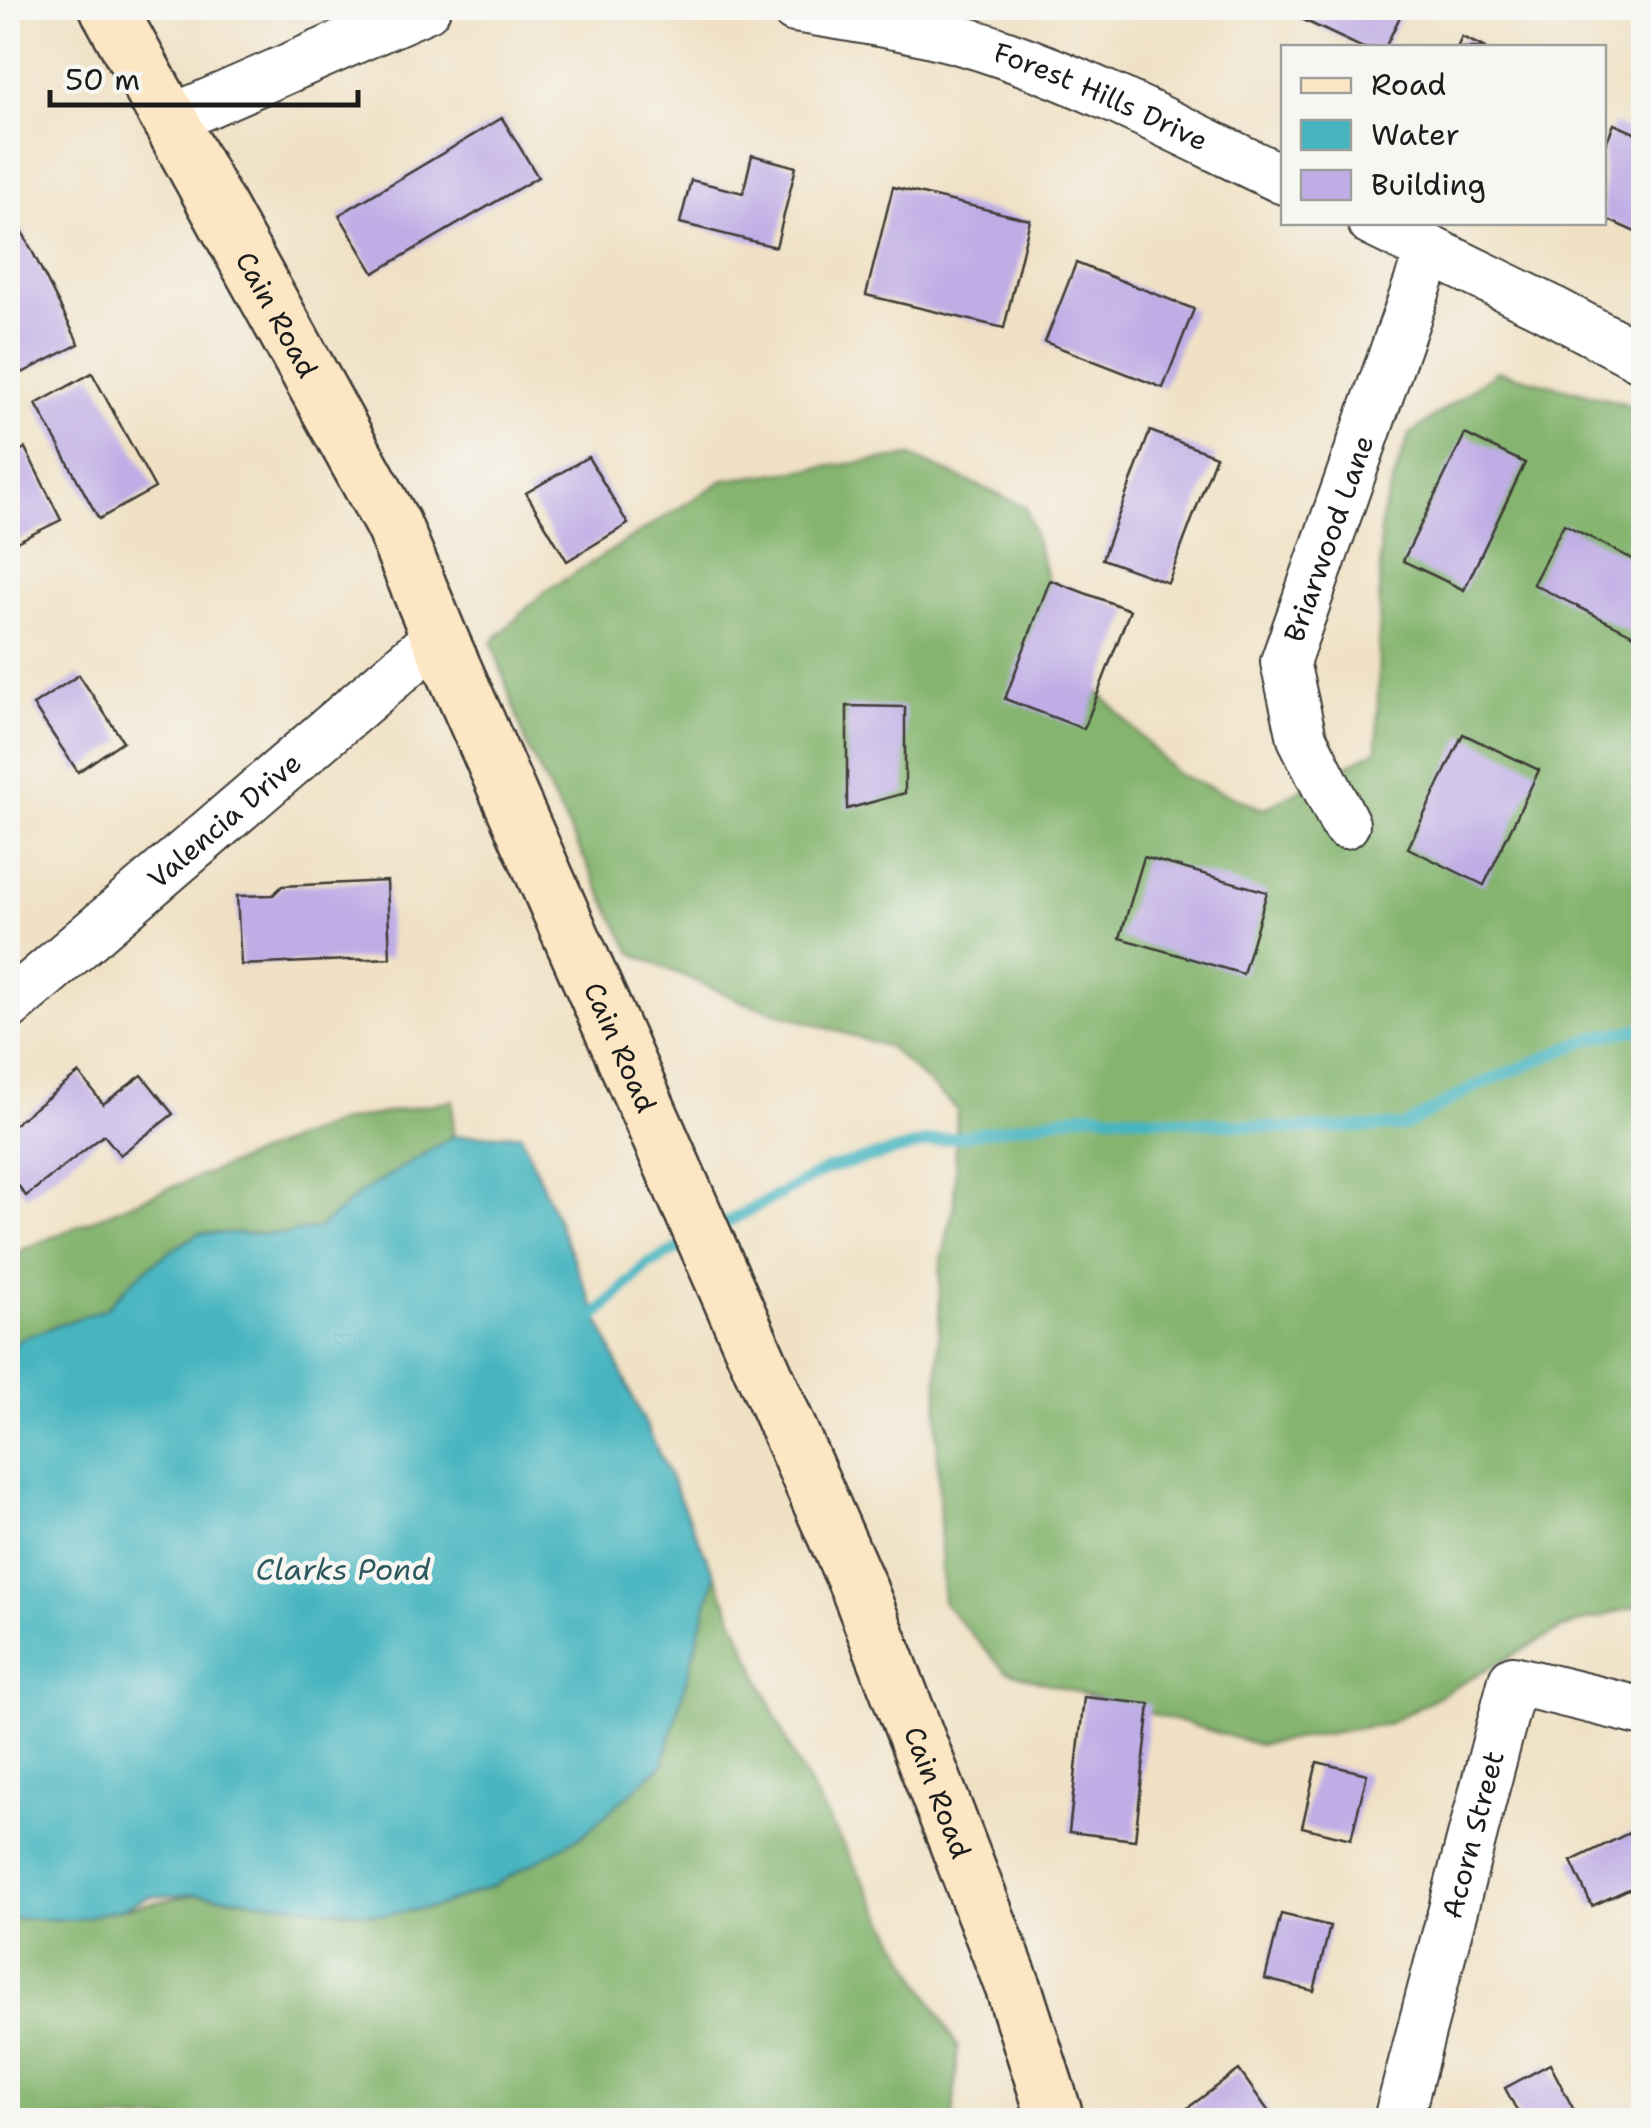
<svg xmlns="http://www.w3.org/2000/svg" width="1651" height="2128" font-family="'Shantell Sans',sans-serif">
<rect width="100%" height="100%" fill="#f6f6f2"/>
<filter id="ink" filterUnits="userSpaceOnUse"><feTurbulence type="fractalNoise" baseFrequency=".01" numOctaves="2"/><feDisplacementMap in="SourceGraphic" scale="20" xChannelSelector="R" yChannelSelector="G"/><feConvolveMatrix kernelMatrix="1 2 1 2 8 2 1 2 1" color-interpolation-filters="sRGB"/></filter>
<filter id="wash" filterUnits="userSpaceOnUse"><feTurbulence type="fractalNoise" baseFrequency=".0048" numOctaves="4" result="noise"/><feDisplacementMap in="SourceGraphic" scale="40" xChannelSelector="R" yChannelSelector="G"/><feGaussianBlur stdDeviation="2.25" result="paint"/><feColorMatrix in="noise" values="0 0 0 0 0 0 0 0 0 0 0 0 0 0 0 0 0 1.4 0 .05"/><feComposite in="paint" operator="in"/></filter>
<g filter="url(#wash)">
<rect width="100%" height="100%" fill="#f0e1c5"/>
<!-- forest -->
<g fill="#84b46e" stroke="#506845" stroke-width="2.5">
<path d="M1596,8H1643V33Z"/>
<path d="M1497,371L1623,403L1643,414V1604L1563,1628L1389,1723L1259,1745L1005,1671L943,1603L937,1436L940,1270L954,1204L957,1109L889,1047L743,1002L632,953L527,746L492,642L543,593L724,480L911,456L1026,507L1074,666L1177,774L1263,809L1377,750L1381,518L1409,435Z"/>
<path d="M453,1100V1136L363,1191L319,1228L286,1234L199,1233L169,1252L138,1275L105,1309L21,1338L8,1349V1256L137,1201L338,1122Z"/>
<path d="M715,1575L793,1756L958,2048L953,2120H8V1915L121,1909L198,1894L384,1915L663,1764Z"/>
</g>
<!-- water -->
<path fill="#46b5c0" stroke="#31686e" stroke-width="2.5" d="M521,1134L615,1358L715,1575L663,1764L583,1835L493,1886L436,1907L384,1915L198,1894L148,1897L121,1909L73,1920L8,1918V1349L21,1338L105,1309L138,1275L169,1252L199,1233L286,1234L319,1228L363,1191L453,1136Z"/>
<g fill="none" stroke-linecap="round" stroke-linejoin="round">
<!-- stream -->
<g stroke="#46b5c0" stroke-width="12">
<path d="M714,1229L827,1169L929,1142L1089,1113L1289,1129L1405,1126L1474,1087L1592,1038L1644,1028"/>
<path d="M587,1324L647,1265L692,1241"/>
</g>
</g>
<g id="blocks">
<!-- building -->
<g fill="#c0ade5">
<path d="M1278,8H1404L1385,48H1363Z"/>
<path d="M1462,37L1486,48H1457Z"/>
<path d="M502,118L538,177L374,273L339,215Z"/>
<path d="M1614,124L1644,137V183L1639,194L1644,196V236L1604,218V148Z"/>
<path d="M752,155L796,167L776,247L680,223L691,180L743,193Z"/>
<path d="M893,187L1030,220L1004,328L866,295Z"/>
<path d="M20,227L79,344L22,373L8,344V234Z"/>
<path d="M1076,263L1194,309L1163,388L1045,342Z"/>
<path d="M92,373L155,488L99,519L36,404Z"/>
<path d="M1150,431L1216,456L1168,583L1102,559Z"/>
<path d="M1465,434L1525,463L1464,590L1403,561Z"/>
<path d="M25,448L61,520L12,544L8,535V457Z"/>
<path d="M588,457L628,524L567,561L526,493Z"/>
<path d="M1564,524L1644,565V640L1533,584Z"/>
<path d="M1050,580L1130,610L1084,729L1005,699Z"/>
<path d="M79,675L123,741L78,772L33,705Z"/>
<path d="M847,706L905,707V793L847,809Z"/>
<path d="M1463,734L1539,770L1484,885L1408,848Z"/>
<path d="M1144,857L1267,892L1243,974L1120,938Z"/>
<path d="M387,881L390,958L241,965L237,896L273,895L282,886Z"/>
<path d="M79,1073L103,1104L142,1075L173,1114L120,1155L104,1135L26,1196L8,1172V1129Z"/>
<path d="M1084,1697L1150,1704L1135,1840L1069,1832Z"/>
<path d="M1317,1762L1367,1774L1351,1839L1302,1827Z"/>
<path d="M1631,1832L1644,1858V1882L1592,1906L1571,1861Z"/>
<path d="M1281,1914L1330,1926L1314,1991L1265,1979Z"/>
<path d="M1550,2064L1579,2120H1522L1505,2088Z"/>
<path d="M1239,2070L1269,2112L1256,2120H1193L1185,2110Z"/>
</g>
</g>
</g>
<g filter="url(#ink)">
<use href="#blocks" fill-opacity="0" stroke="#3c3a35" stroke-width="2.5"/>
<g fill="none" stroke-linecap="round" stroke-linejoin="round">
<!-- street casing -->
<g stroke="#3c3a35" stroke-width="52">
<g id="street">
<path id="s1" d="M795,8C865,19 937,30 1004,54C1101,88 1191,136 1284,180"/>
<path d="M170,120L426,8"/>
<path d="M1372,222L1544,306L1644,359"/>
<path id="s2" d="M1345,824L1302,738L1285,662L1430,250"/>
<path id="s3" d="M8,1006L439,636"/>
<path id="s4" d="M1398,2120L1513,1680L1644,1712"/>
</g>
</g>
<!-- secondary casing -->
<g stroke="#3c3a35" stroke-width="60">
<g id="secondary">
<path id="s5" d="M108,8L393,525L439,636L859,1589L1014,1989L1056,2120"/>
</g>
</g>
<!-- street -->
<use href="#street" stroke="#fff" stroke-width="48"/>
<!-- secondary -->
<use href="#secondary" stroke="#fce6c4" stroke-width="55"/>
</g>
</g>
<g text-anchor="middle" stroke-width="9" stroke-linejoin="round" paint-order="stroke">
<!-- street labels -->
<g font-size="28" fill="#1c1c1c" stroke="#f6f6f2">
<text dy="10" stroke="none"><textPath href="#s1" startOffset="320">Forest Hills Drive</textPath></text>
<text dy="10" stroke="none"><textPath href="#s5" startOffset="350">Cain Road</textPath></text>
<text dy="10" stroke="none"><textPath href="#s2" startOffset="305">Briarwood Lane</textPath></text>
<text dy="10" stroke="none"><textPath href="#s3" startOffset="285">Valencia Drive</textPath></text>
<text dy="10" stroke="none"><textPath href="#s5" startOffset="1160">Cain Road</textPath></text>
<text dy="10" stroke="none"><textPath href="#s5" startOffset="1970">Cain Road</textPath></text>
<text dy="10" stroke="none"><textPath href="#s4" startOffset="295">Acorn Street</textPath></text>
</g>
<!-- water labels -->
<g font-size="30" font-style="italic" fill="#2d595e" stroke="#f6f6f2">
<text x="343" y="1580">Clarks Pond</text>
</g>
</g>
<!-- margin -->
<rect width="1651" height="2128" fill="none" stroke="#f6f6f2" stroke-width="40"/>
<!-- legend -->
<rect x="1281" y="45" width="325" height="180" fill="#f6f6f2" stroke="#9f9f9c" stroke-width="2.5"/>
<rect x="1301" y="78" width="50" height="15" fill="#fce6c4" stroke="#9f9f9c" stroke-width="2.5"/>
<text x="1371" y="95" font-size="30" fill="#1c1c1c">Road</text>
<rect x="1301" y="120" width="50" height="30" fill="#46b5c0" stroke="#9f9f9c" stroke-width="2.5"/>
<text x="1371" y="145" font-size="30" fill="#1c1c1c">Water</text>
<rect x="1301" y="170" width="50" height="30" fill="#c0ade5" stroke="#9f9f9c" stroke-width="2.5"/>
<text x="1371" y="195" font-size="30" fill="#1c1c1c">Building</text>
<!-- scale -->
<path d="M50 90v15h308v-15" fill="none" stroke="#1c1c1c" stroke-width="5"/>
<text x="65" y="90" font-size="30" fill="#1c1c1c" stroke="#f6f6f2" stroke-width="8" paint-order="stroke">50 m</text>
</svg>
